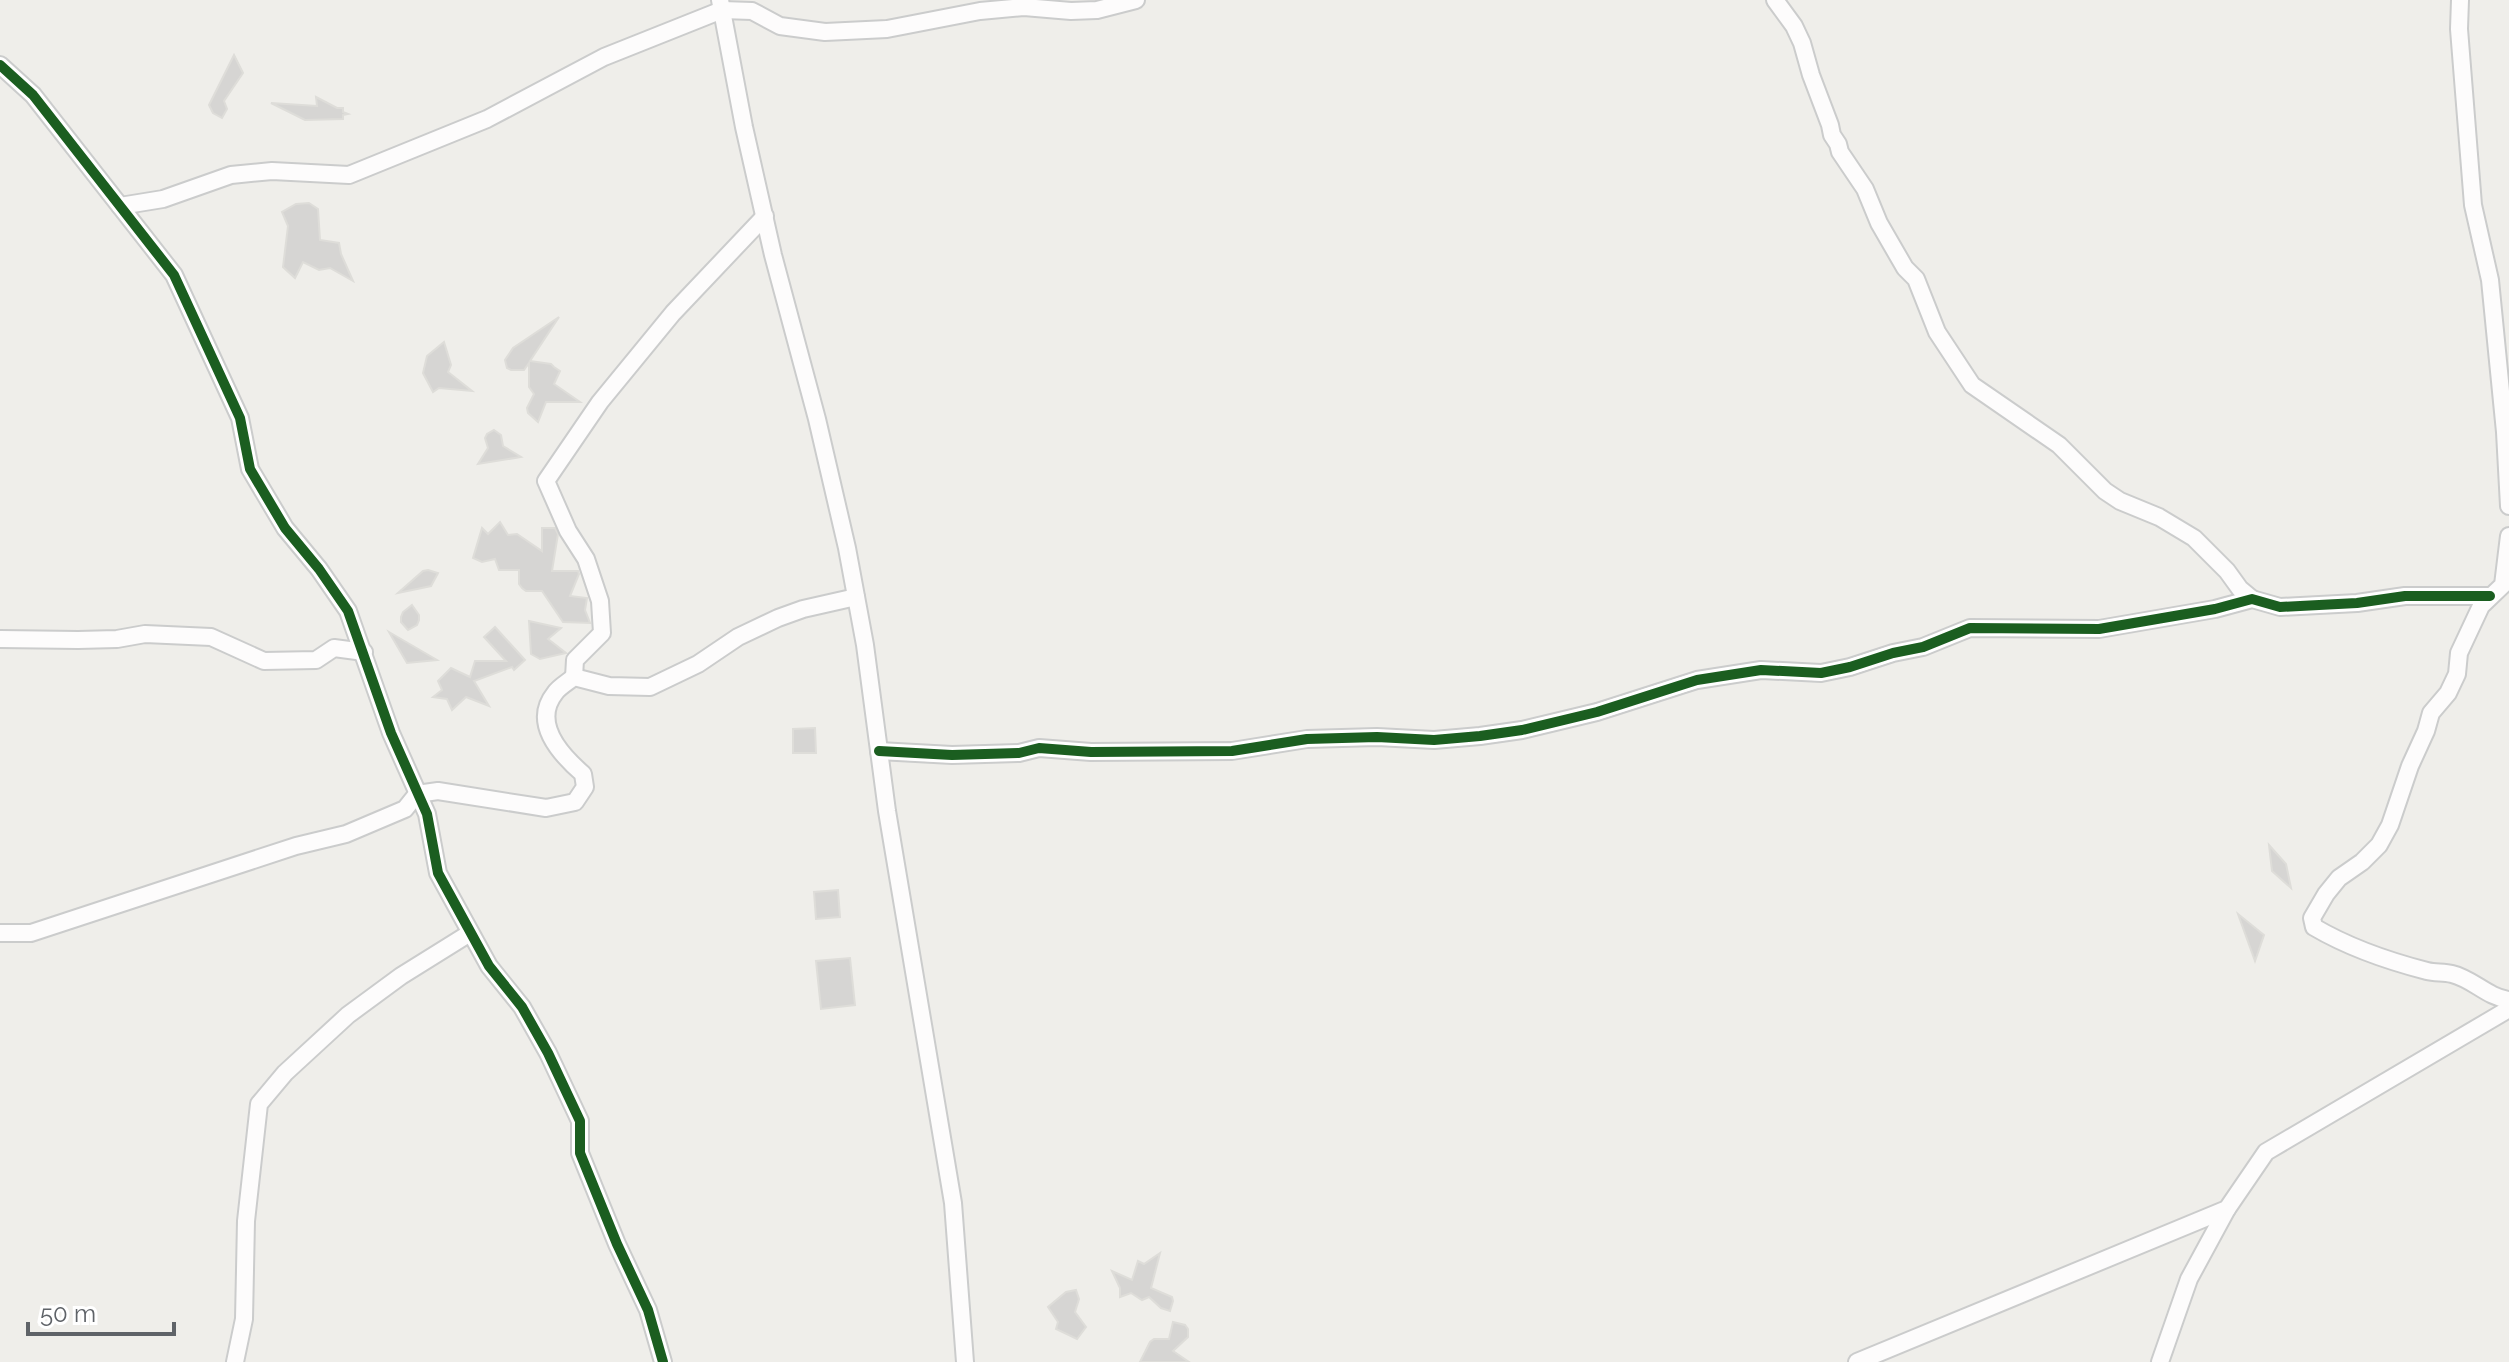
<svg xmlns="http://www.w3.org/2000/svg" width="2509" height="1362" font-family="Raleway,sans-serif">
<rect width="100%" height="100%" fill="#efeeea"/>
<!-- building -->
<g fill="#d6d5d3" stroke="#deddd9" stroke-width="2">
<path d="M234,55L243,73L224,101L227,109L222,118L213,113L209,105Z"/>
<path d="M316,97L337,108H343V112L348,114L343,115V119L305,120L271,103L317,106Z"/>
<path d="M309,203L318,209L320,240L339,243L341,254L353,281L330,268L319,270L303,262L295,278L283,267L288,226L282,212L296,204Z"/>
<path d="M559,317L530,361L551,364L554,367L560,371L554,384L580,402H546L538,422L528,413L527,408L534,394L529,387V363L524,370H511L507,368L505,360L513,348Z"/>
<path d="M444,342L451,365L448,372L472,391L439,388L433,392L423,373L427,356Z"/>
<path d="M494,430L501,435L503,446L521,457L478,464L488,448L485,438L487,434Z"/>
<path d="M500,522L508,535L517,534L542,551V528H555L558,534L552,571H578L579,574L570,596L587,598L585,610L590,623L563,622L542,591H526L522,588L519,584V570H499L495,559L482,562L473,558L482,528L488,534Z"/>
<path d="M428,570L438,573L431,586L398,593L423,571Z"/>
<path d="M412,605L419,615V620L417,625L408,630L401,622V617L403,612Z"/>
<path d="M529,621L561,628L548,639L566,653L540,659L531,654Z"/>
<path d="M495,627L525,660L514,670L512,667L474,681L489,706L466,697L452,710L447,699L433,697L442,690L438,681L451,668L470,677L475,661H506L484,637Z"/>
<path d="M389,632L437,660L407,663Z"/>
<path d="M815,728L816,753H793V729Z"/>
<path d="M2269,845L2286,864L2291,888L2272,871Z"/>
<path d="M838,890L840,917L816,919L814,892Z"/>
<path d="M2238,914L2264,935L2255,961Z"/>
<path d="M850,958L855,1005L821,1009L816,961Z"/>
<path d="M1160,1253L1151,1288L1172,1297L1173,1301L1170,1311L1161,1308L1149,1297L1142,1300L1131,1293L1120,1297V1288L1112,1271L1132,1280L1138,1261L1144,1264Z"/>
<path d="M1076,1290L1079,1299L1075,1312L1086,1327L1077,1339L1056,1329L1058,1322L1048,1307L1066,1292Z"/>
<path d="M1173,1322L1185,1325L1188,1329V1337L1173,1351L1189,1362H1140L1150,1342L1154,1339H1169Z"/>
</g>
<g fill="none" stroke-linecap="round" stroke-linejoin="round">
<!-- minor casing -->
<g stroke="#cbcccc" stroke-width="20">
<g id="minor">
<path d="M720,0L744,127L773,255L817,419L847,548L865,645L887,811L953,1203L965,1362"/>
<path d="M1775,0L1794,26L1802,43L1811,75L1830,125L1832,135L1838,144L1840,152L1865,189L1879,223L1905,268L1916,279L1937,332L1972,385L2059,445L2105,491L2120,501L2159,517L2194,538L2227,571L2240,589L2252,599"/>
<path d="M2460,0L2459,29L2473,205L2490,280L2505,432L2509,506"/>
<path d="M0,65L33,95L174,275L240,418L250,469L285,528L319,569L348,611L391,733L427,814L438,873L489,966L522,1007L548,1053L580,1121V1153L617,1244L648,1310L663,1362"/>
<path d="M120,206L163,199L231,175L272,171L349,175L487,119L604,57L722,10L752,11L780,26L825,32L887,29L980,11L1024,7L1071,11L1097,10L1136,0"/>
<path d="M2509,536L2503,585L2481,606L2459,653L2457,674L2448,693L2431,713L2426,731L2410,766L2390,825L2379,845L2362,862L2339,878L2326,894L2312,918L2314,927C2348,947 2388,961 2427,971C2435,973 2444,972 2452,974C2473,979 2487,997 2509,1000"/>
<path d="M0,639L78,640L117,639L145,634L211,637L264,661L316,660L334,648L364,652"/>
<path d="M574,677L575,660L602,633L600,601L586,559L568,531L546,481L600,402L673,313L765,216"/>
<path d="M879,751L952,755L1019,753L1039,748L1091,752L1232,751L1307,739L1377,737L1434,740L1480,736L1522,730L1597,712L1697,680L1761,670L1821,673L1850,667L1893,653L1923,647L1970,628L2099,629L2215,609L2252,599L2280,607L2357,603L2405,596H2490"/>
<path d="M0,933H31L296,846L346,834L405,809L417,794L438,791L546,808L575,802L585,787L583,774C561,755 531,723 555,693C559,687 568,682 574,677L609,686L650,687L698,664L738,637L778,618L803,609L856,597"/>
<path d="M235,1362L244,1319L246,1221L259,1104L285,1073L348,1015L401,976L470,933"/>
<path d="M1857,1362L2227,1209L2266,1152L2509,1009"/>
<path d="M2160,1362L2189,1279L2227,1209"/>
</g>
</g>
<!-- minor -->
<use href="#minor" stroke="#fdfcfc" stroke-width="16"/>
<!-- cycleway casing -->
<g stroke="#fff" stroke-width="15">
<g id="cycleway">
<path d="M0,65L33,95L174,275L240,418L250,469L285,528L319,569L348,611L391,733L427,814L438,873L489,966L522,1007L548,1053L580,1121V1153L617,1244L648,1310L663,1362"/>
<path d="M879,751L952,755L1019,753L1039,748L1091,752L1232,751L1307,739L1377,737L1434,740L1480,736L1522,730L1597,712L1697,680L1761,670L1821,673L1850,667L1893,653L1923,647L1970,628L2099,629L2215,609L2252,599L2280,607L2357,603L2405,596H2490"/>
</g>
</g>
<!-- cycleway -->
<use href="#cycleway" stroke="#1b5e20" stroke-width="10"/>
</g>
<!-- scale -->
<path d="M28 1322v12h146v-12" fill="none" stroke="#5f6368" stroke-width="4"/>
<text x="40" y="1322" font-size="24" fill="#5f6368" stroke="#ffffff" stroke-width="6" paint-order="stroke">50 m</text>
</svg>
